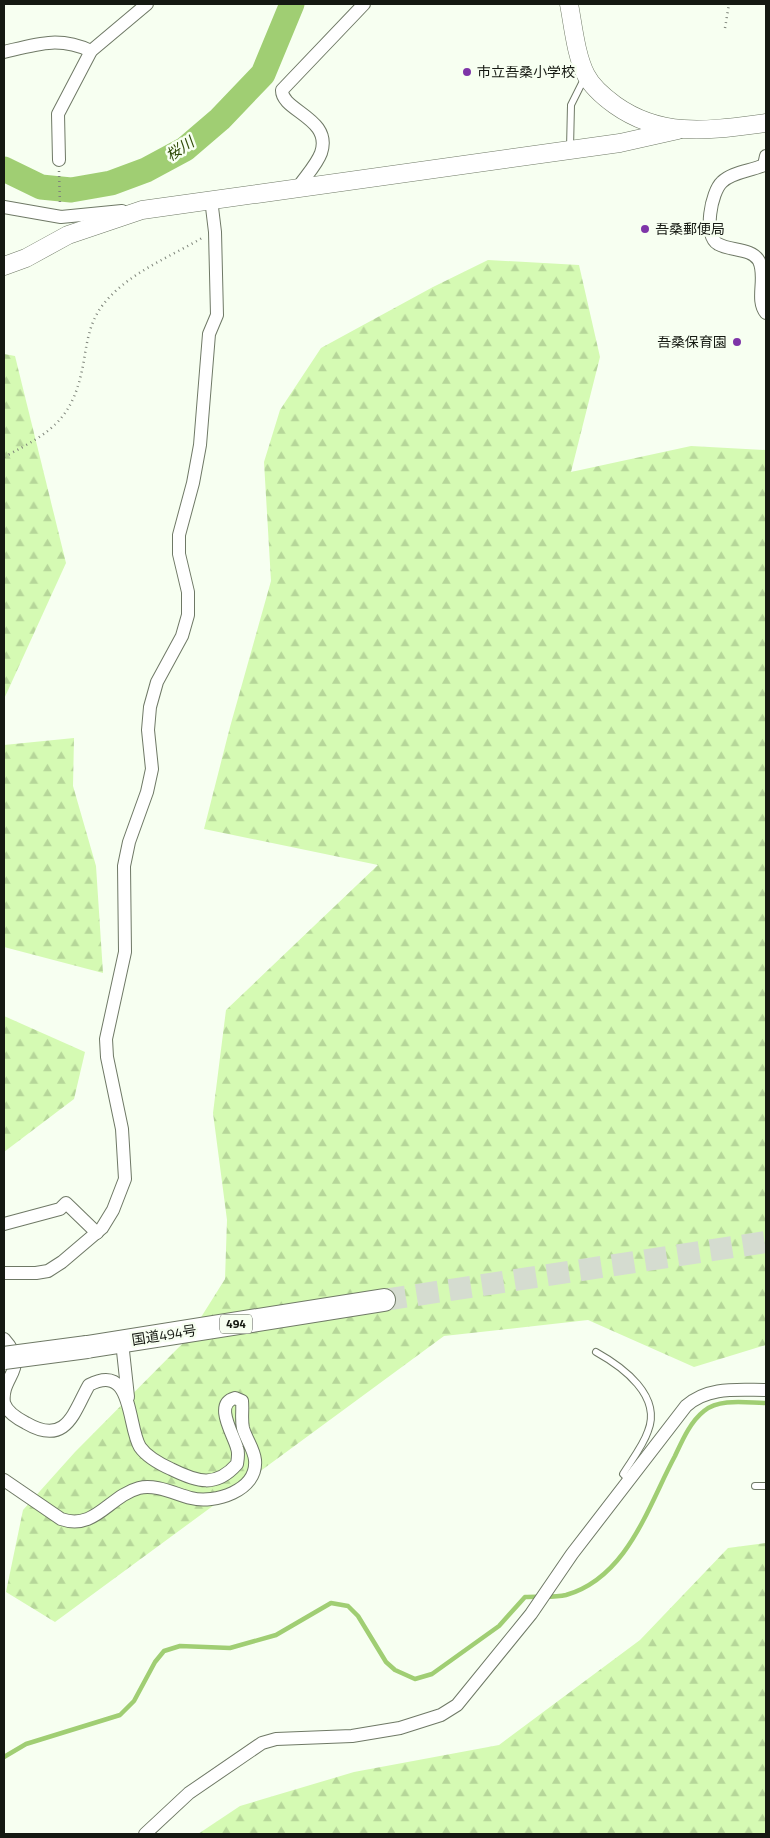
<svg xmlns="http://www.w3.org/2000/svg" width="770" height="1838" font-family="'Titillium Web','Noto Sans JP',sans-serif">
<defs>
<pattern id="forest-firs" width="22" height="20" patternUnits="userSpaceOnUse" patternTransform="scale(1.25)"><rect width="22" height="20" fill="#d5fab3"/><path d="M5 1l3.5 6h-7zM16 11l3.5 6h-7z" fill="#b6d699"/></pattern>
</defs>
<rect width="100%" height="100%" fill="#f7fff1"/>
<!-- forest -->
<g fill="url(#forest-firs)">
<path d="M488,260L579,265L600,357L571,472L691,446L766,450V1345L694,1367L588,1320L444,1336L55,1622L6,1592L23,1510L75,1452L188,1338L225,1279L227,1220L213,1113L226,1010L378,865L204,829L230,727L271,581L264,462L280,410L321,348L433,287Z"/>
<path d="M4,354L15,356L66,563L4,699Z"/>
<path d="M74,738L73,786L96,866L103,973L4,947V745Z"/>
<path d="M4,1016L85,1052L74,1099L4,1152Z"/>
<path d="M766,1543V1834H198L240,1806L354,1772L499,1745L640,1640L728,1548Z"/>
</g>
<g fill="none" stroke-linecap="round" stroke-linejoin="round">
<!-- stream -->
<path stroke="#a0ce73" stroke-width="4.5" d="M4,1757L26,1744L120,1715L134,1701L155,1662L164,1651L180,1646L230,1648L276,1635L331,1603L348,1606L358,1616L386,1662L395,1670L415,1679L432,1674L499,1626L525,1597C538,1596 554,1598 566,1595C628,1577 648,1506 675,1456C682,1441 690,1422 704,1411C720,1398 747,1403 766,1403"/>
<!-- river -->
<path stroke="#a0ce73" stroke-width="25" d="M4,169L41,187L71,190L111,183L146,170L185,149L220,119L263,74L292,4"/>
<!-- highway-tunnel -->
<path stroke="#d5dcd0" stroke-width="22" stroke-dasharray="22 11" stroke-linecap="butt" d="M384,1300L766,1242"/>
<!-- lane casing -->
<g stroke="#6f7966" stroke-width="8">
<g id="lane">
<path d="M570,148L571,105L585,77"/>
<path d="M596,1352C623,1367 662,1396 648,1431C643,1446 631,1461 623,1474L629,1480"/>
<path d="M755,1486H766"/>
</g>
</g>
<!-- street casing -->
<g stroke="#6f7966" stroke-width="14">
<g id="street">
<path d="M4,52C37,44 59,36 91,51"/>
<path d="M766,156L764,165C751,171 732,172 722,182C711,192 703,236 718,244C730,251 752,248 759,261C767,277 755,300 766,313"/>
<path d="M59,160L58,114L91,51L147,4"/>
<path d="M299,186C306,176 317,164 321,153C333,118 281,111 282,90L364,4"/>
<path d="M4,207L61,217L122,211"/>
<path d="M4,1224L60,1209L66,1203L97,1233"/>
<path d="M4,1273H36L48,1271L62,1262L102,1228L113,1210L125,1179L122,1129L107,1057L106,1039L125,952L124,866L129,842L147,792L152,769L148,730L150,707L157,682L182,636L188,615V592L179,554V535L193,483L200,445L209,334L217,315L215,232L211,199"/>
<path d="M4,1339C31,1369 0,1376 4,1403C7,1412 18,1419 26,1423C67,1447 74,1411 89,1385C134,1362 127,1426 140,1447C147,1457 160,1464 171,1469C197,1482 216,1488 237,1464C238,1458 239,1453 237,1448C234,1435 213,1404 235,1398L242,1401C243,1410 241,1419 243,1428C246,1439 254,1449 255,1460C258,1491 214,1504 191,1498C175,1494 156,1484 139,1488C109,1496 95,1531 61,1519L4,1480"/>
<path d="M122,1342L128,1397"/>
<path d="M145,1834L189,1793L262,1743L276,1739L352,1736L400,1728L441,1715L457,1705L531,1614L572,1554L686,1406C708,1386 738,1390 766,1390"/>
</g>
</g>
<!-- secondary casing -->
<g stroke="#6f7966" stroke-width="19">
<g id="secondary">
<path d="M569,4C573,25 576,56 586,75C592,87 604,97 615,105C663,139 711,130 766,123"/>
<path d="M4,266L26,258L68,235L142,210L620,143L678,130"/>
</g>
</g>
<!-- highway casing -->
<g stroke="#6f7966" stroke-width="24">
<path id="highway" d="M87,1347L384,1300"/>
</g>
<!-- path -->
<g stroke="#7e847a" stroke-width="2.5" stroke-dasharray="1 4" stroke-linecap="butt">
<path d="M725,28L729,4"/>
<path d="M59,171L60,205"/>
<path d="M4,457C54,431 74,418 84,360C87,341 90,322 102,306C126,274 168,258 202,238"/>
</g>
<!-- lane -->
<use href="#lane" stroke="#fff" stroke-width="6"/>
<!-- street -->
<use href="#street" stroke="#fff" stroke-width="12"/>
<!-- secondary -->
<use href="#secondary" stroke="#fff" stroke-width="18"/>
<!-- highway -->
<use href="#highway" stroke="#fff" stroke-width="22"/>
<!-- highway-bridge casing -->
<g stroke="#6f7966" stroke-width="24" stroke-linecap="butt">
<path id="highway-bridge" d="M4,1358L87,1347"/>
</g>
<!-- highway-bridge -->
<use href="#highway-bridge" stroke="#fff" stroke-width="22"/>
</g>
<!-- markers -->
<g fill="#7e35a8" stroke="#f7fff1" stroke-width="2">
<circle cx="467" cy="72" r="5"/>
<circle cx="645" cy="229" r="5"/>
<circle cx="737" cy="342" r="5"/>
</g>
<g text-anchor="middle" stroke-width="5" stroke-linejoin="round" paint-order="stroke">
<!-- shield labels -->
<rect fill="#f7fff1" stroke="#595e55" stroke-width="1" x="220" y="1314.5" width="32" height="19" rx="4"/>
<g font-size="12" font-weight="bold" fill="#151912">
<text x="236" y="1328">494</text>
</g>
<!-- poi labels -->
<g font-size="14" fill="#151912" stroke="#f7fff1" text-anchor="start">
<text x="477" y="77">市立吾桑小学校</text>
<text x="655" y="234">吾桑郵便局</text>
<text x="727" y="347" text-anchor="end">吾桑保育園</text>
</g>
<!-- street labels -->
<g font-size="14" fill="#151912" stroke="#f7fff1">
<text transform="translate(164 1335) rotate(-9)" y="5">国道494号</text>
</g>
<!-- water labels -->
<g font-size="15" font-style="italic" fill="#2e4a07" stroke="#f7fff1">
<text transform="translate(180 149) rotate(-34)" y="5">桜川</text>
</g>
</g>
<!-- border -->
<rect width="770" height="1838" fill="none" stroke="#151912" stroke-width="10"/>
</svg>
